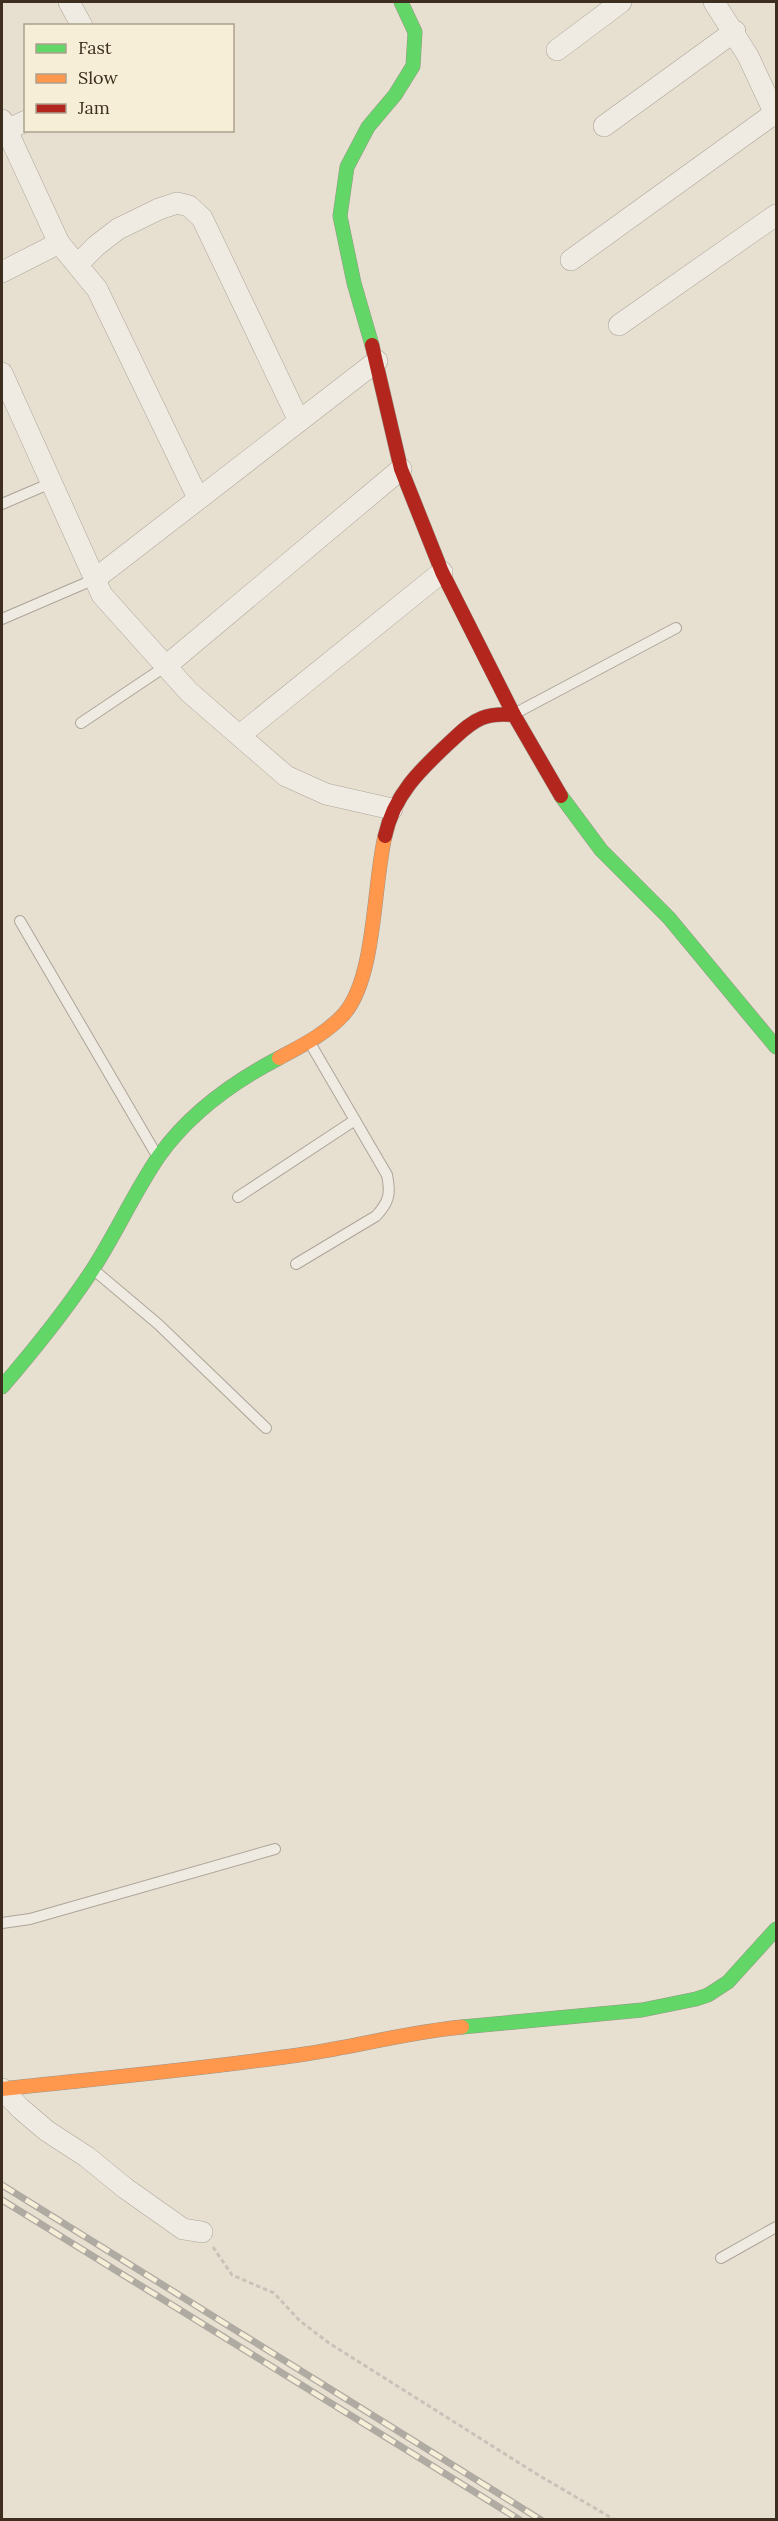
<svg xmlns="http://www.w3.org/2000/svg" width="778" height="2521" font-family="Lora,serif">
<rect width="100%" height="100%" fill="#e7e0d1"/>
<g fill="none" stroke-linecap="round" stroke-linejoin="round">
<!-- lane casing -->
<g stroke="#ada599" stroke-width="12">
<g id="lane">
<path d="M2,504L51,483"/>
<path d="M2,619L95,579"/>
<path d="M514,714L676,628"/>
<path d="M81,723L166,666"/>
<path d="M20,921L156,1154"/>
<path d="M238,1197L355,1120"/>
<path d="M296,1264L376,1216C389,1202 391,1194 387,1175L310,1043"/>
<path d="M95,1271L158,1324L266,1428"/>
<path d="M2,1923L30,1919L275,1849"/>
<path d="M721,2258L776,2227"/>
</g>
</g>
<!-- street casing -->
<g stroke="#ada599" stroke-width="22">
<g id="street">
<path d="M69,2L82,26"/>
<path d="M714,2L748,56L776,116"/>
<path d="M557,50L621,2"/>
<path d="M2,120L59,243L2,272"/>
<path d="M604,126L735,31"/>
<path d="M6,130L26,121"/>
<path d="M59,243L97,289L198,498"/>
<path d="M571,260L775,113"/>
<path d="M78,264L96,246L118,229L159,209L177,203L189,206L202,218L299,421"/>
<path d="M619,325L776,215"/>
<path d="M2,373L102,595L189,692L286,776L326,794L392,809"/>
<path d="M95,579L377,361"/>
<path d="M166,666L401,469"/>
<path d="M240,735L442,572"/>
<path d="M2,2089L21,2109L47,2131L87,2157L125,2188L183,2229L202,2232"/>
</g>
</g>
<!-- fast casing -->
<g stroke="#9c958a" stroke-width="15">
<g id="fast">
<path d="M372,345L354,283L340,216L347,167L368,127L395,95L413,66L415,32L401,2"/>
<path d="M561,796L601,850L669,918L776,1047"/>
<path d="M2,1387C33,1351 63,1314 89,1275C115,1236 133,1194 159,1156C189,1114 233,1082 279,1058"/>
<path d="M462,2027L642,2010L696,1999L708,1995L728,1982L776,1929"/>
</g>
</g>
<!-- slow casing -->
<g stroke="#9c958a" stroke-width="15">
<g id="slow">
<path d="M279,1058C301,1046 326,1034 344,1014C376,977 373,886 385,836"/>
<path d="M2,2089C103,2078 204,2069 305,2054C358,2046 409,2032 462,2027"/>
</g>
</g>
<!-- jam casing -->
<g stroke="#9c958a" stroke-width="15">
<g id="jam">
<path d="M372,345L401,469L442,572L514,715L561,796"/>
<path d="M385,836C394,795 419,771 449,743C459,734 469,723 482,718C492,714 503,714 514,715"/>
</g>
</g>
<!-- path -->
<path stroke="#c8c2b9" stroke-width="3" stroke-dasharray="4.5 3" stroke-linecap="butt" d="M213,2247L232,2275L274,2293L300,2321L329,2343L535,2473L615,2520"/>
<!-- lane -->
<use href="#lane" stroke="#efebe3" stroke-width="10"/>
<!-- street -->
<use href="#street" stroke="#efebe3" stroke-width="21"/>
<!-- fast -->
<use href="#fast" stroke="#63d668" stroke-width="14"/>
<!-- slow -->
<use href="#slow" stroke="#ff974d" stroke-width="14"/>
<!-- jam -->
<use href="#jam" stroke="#b3261e" stroke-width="14"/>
<!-- rail casing -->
<g stroke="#afaaa2" stroke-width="7">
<g id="rail">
<path d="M2,2185L541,2520"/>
<path d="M2,2200L520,2520"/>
</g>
</g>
<!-- rail -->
<use href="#rail" stroke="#f7eed8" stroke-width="4.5" stroke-dasharray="14" stroke-linecap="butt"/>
</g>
<!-- border -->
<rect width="778" height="2521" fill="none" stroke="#3d2e20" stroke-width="6"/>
<!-- legend -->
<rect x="24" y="24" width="210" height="108" fill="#f7eed8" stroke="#ada18e" stroke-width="1.5"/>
<rect x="36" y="44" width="30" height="9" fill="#63d668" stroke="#ada18e" stroke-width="1.5"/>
<text x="78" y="54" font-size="18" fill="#3d2e20">Fast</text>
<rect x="36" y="74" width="30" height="9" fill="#ff974d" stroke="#ada18e" stroke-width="1.5"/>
<text x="78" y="84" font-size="18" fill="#3d2e20">Slow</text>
<rect x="36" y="104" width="30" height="9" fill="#b3261e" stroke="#ada18e" stroke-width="1.5"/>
<text x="78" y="114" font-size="18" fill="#3d2e20">Jam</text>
</svg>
